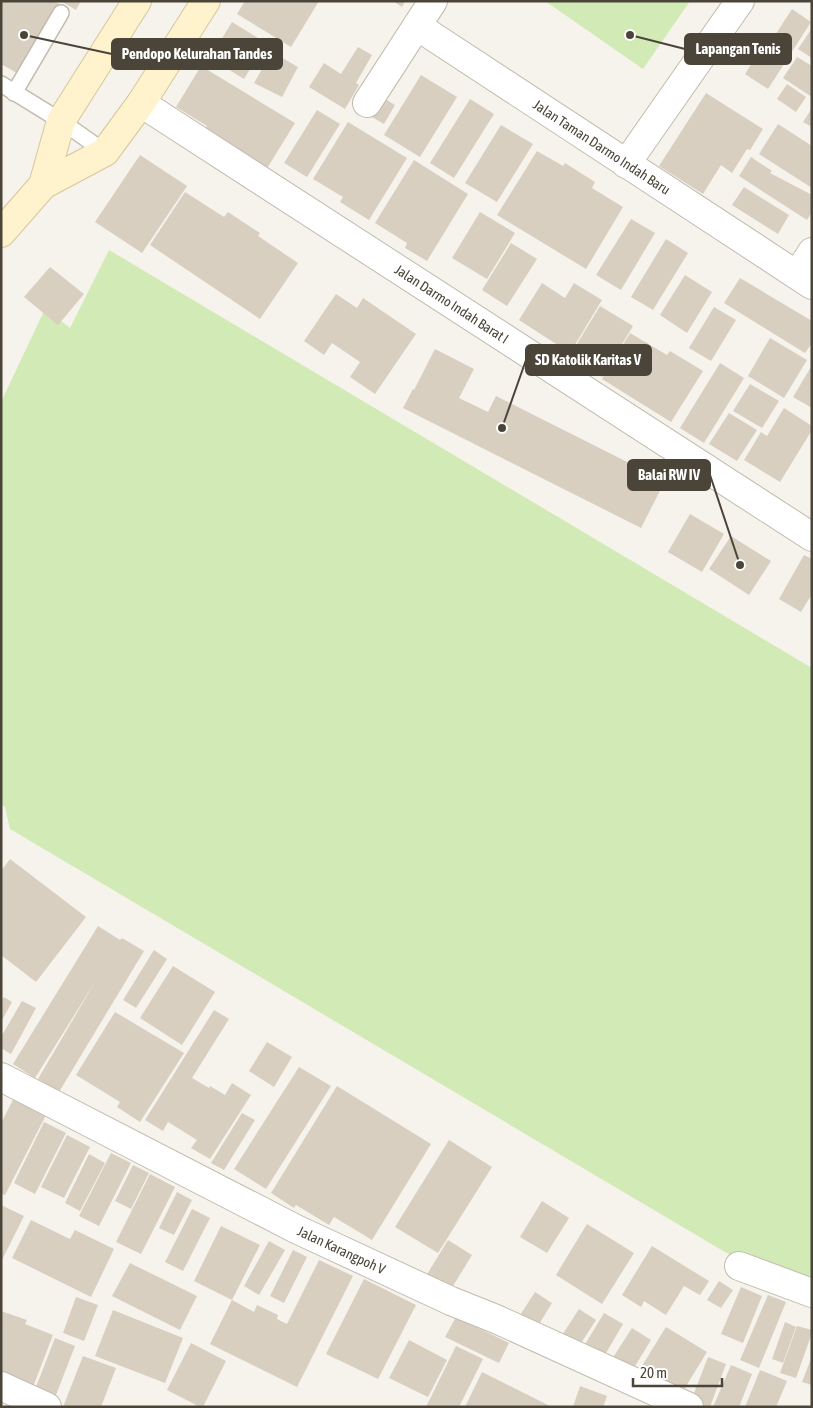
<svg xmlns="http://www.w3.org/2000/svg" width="813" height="1408" font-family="'Asap Condensed',sans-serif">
<rect width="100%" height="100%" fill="#f6f3ec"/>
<!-- green -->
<g fill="#d2eab5">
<path d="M545,1H690L643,69Z"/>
<path d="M109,250L812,668V1280L752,1268L10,829L5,807L1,805V402L45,309L70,328Z"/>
</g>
<!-- building -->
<g fill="#d8cfc1">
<path d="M1,1H54L63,6L22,76L1,64Z"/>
<path d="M61,1H81L76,10Z"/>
<path d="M245,1H319L291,47L237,14Z"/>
<path d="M393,1H405L402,7Z"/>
<path d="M792,9L811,22L768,89L745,74L766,41L770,43Z"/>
<path d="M232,22L266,43L244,79L210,58Z"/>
<path d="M812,28V58L798,49Z"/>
<path d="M358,47L372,55L356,83L359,85L345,109L309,87L324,63L341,74Z"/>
<path d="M272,52L298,67L282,97L254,83Z"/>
<path d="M797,57L812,66V97L783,78Z"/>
<path d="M201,66L295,123L266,170L205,129L207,126L176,107Z"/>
<path d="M421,75L457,97L420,157L384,135Z"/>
<path d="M787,84L806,97L796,112L777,99Z"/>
<path d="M706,93L763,129L750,150L747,149L732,173L721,165L703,194L659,166Z"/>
<path d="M377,94L395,105L384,124L365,113Z"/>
<path d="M470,99L494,114L454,178L430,163Z"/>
<path d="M812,108V127L803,122Z"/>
<path d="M317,110L340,124L307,177L284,163Z"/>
<path d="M348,122L407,158L369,220L340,202L343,197L313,179Z"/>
<path d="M778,124L812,146V188L759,154Z"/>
<path d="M501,125L533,144L497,202L465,183Z"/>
<path d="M537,151L563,166L565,163L595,182L592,188L623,207L586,269L497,215Z"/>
<path d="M140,155L187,186L142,253L95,222Z"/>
<path d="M751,157L772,171L770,173L812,195V212L807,220L739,176Z"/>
<path d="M414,160L468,194L427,261L405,248L407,243L375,223Z"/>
<path d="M744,187L789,215L778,234L732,205Z"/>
<path d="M185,192L224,217L228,212L260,233L258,236L298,263L260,319L150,245Z"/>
<path d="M480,212L515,233L487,279L452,258Z"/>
<path d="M631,219L655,233L621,290L596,275Z"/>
<path d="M666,239L688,253L653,310L631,297Z"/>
<path d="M511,243L537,259L507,306L482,290Z"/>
<path d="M50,267L84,294L58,325L24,297Z"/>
<path d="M685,275L712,292L687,333L660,315Z"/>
<path d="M740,278L812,321V343L805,353L724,303Z"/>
<path d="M542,283L565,298L574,283L602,300L570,353L519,320Z"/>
<path d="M336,294L357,308L363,298L416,334L375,394L350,377L360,362L332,343L324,355L304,341Z"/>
<path d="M600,306L633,326L602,377L569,357Z"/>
<path d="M714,307L736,320L711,361L689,348Z"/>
<path d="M630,333L667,355L670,351L703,371L671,422L602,379Z"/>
<path d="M770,338L807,360L784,398L748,376Z"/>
<path d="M435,349L474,369L459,398L488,412L496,396L665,481L641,528L403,408L413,389L414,390Z"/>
<path d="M720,363L744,378L704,443L680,428Z"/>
<path d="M812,365V408L793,397Z"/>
<path d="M750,384L779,401L762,428L733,411Z"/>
<path d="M784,408L812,426V430L780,482L744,460L761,432L767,436Z"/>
<path d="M729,413L757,430L737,461L709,444Z"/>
<path d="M690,514L724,534L702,572L668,552Z"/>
<path d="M731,536L771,561L749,595L709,569Z"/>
<path d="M804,555L812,559V594L801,612L779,599Z"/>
<path d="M10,859L86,917L36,982L1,955V871Z"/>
<path d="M98,926L120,940L122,938L144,951L59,1092L38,1079L95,982L35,1078L13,1064Z"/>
<path d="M154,950L167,959L136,1008L123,1000Z"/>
<path d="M173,966L215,992L182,1045L140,1018Z"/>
<path d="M4,997L12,1002L1,1022V1002Z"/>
<path d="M22,1001L36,1008L11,1054L1,1048V1037Z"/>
<path d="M214,1010L229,1019L192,1078L209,1088L210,1086L225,1095L232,1083L251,1095L210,1159L191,1148L197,1140L168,1122L163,1131L145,1120Z"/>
<path d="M115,1012L184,1053L140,1122L117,1107L120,1102L76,1075Z"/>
<path d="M267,1042L292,1057L274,1087L249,1071Z"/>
<path d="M299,1067L331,1086L266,1189L234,1169Z"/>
<path d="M337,1086L431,1144L372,1240L334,1217L329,1225L296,1205L294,1208L271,1193Z"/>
<path d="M14,1098L46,1115L5,1195L1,1194V1123Z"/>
<path d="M242,1113L255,1120L224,1170L211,1163Z"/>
<path d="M44,1122L66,1133L35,1194L14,1183Z"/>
<path d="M67,1135L90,1147L64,1198L41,1187Z"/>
<path d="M449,1140L492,1167L438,1253L395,1227Z"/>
<path d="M111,1153L131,1163L99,1226L79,1216Z"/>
<path d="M89,1154L105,1163L80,1211L65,1203Z"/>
<path d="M133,1165L149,1173L131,1209L115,1201Z"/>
<path d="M150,1174L175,1187L141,1254L116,1242Z"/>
<path d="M177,1192L192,1200L174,1235L159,1228Z"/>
<path d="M542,1201L569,1218L547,1253L520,1237Z"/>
<path d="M1,1205L24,1216L1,1262Z"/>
<path d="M192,1209L210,1218L183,1271L165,1262Z"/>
<path d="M31,1220L70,1239L75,1230L114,1249L91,1297L12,1258Z"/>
<path d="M587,1224L634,1253L602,1304L556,1275Z"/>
<path d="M221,1226L260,1245L232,1300L194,1281Z"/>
<path d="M448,1240L472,1255L450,1291L426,1276Z"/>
<path d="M269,1241L285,1250L259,1295L244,1286Z"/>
<path d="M652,1246L709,1281L700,1295L684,1286L666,1315L644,1301L641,1307L622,1295Z"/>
<path d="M293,1250L307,1257L284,1303L270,1296Z"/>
<path d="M319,1260L353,1276L297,1387L210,1344L232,1300L254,1312L257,1305L278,1315L277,1319L287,1324Z"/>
<path d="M130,1263L197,1296L180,1330L112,1296Z"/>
<path d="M364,1279L416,1305L378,1379L326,1354Z"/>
<path d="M719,1281L733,1290L721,1308L707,1300Z"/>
<path d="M741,1287L762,1296L743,1343L721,1334Z"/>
<path d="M535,1292L552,1303L533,1334L515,1323Z"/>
<path d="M768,1295L786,1302L759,1368L740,1360Z"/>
<path d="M76,1297L98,1305L84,1341L63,1333Z"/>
<path d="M579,1309L596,1320L576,1351L559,1340Z"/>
<path d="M113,1310L183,1338L165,1383L95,1356Z"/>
<path d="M1,1311L27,1320L25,1324L53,1335L33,1387L1,1372Z"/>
<path d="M604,1313L623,1324L603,1358L584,1346Z"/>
<path d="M456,1317L509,1343L499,1363L445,1337Z"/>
<path d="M785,1322L796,1327L783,1363L772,1359Z"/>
<path d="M797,1326L812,1330V1333L796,1378L780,1373Z"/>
<path d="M666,1327L707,1352L680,1396L640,1369Z"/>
<path d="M632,1328L651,1340L632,1371L612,1359Z"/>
<path d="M55,1338L75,1346L54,1400L34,1392Z"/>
<path d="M409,1340L447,1360L428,1397L389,1378Z"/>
<path d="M191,1343L226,1361L203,1407H200L167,1390Z"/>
<path d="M456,1346L483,1359L459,1407H426Z"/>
<path d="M83,1356L116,1368L101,1407H63Z"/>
<path d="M812,1356V1385L802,1382Z"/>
<path d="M708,1357L726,1364L710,1407H705L691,1401Z"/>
<path d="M731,1365L752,1374L739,1407H713Z"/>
<path d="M760,1370L787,1381L776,1407H745Z"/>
<path d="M482,1372L552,1407H465Z"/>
<path d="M580,1386L607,1396L603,1407H573Z"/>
</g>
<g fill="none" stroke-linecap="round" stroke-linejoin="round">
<!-- lane casing -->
<g stroke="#c2bbae" stroke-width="18">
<g id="lane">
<path d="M1,84L61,121L105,152"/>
<path d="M14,93L61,13"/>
</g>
</g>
<!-- street casing -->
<g stroke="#c2bbae" stroke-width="30">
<g id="street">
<path id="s1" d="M417,26L812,285"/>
<path id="s2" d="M141,103L812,537"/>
<path d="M367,103L433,1"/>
<path d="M626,164L740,1"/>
<path d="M797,275L812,252"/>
<path id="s3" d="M1,1077L296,1229L451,1301L496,1319L689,1407"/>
<path d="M739,1266L812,1293"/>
<path d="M1,1386L47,1407"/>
</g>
</g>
<!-- secondary casing -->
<g stroke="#d6c79b" stroke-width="30">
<g id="secondary">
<path d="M43,185L105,152L141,103L206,1"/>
<path d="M1,233L43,185L61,121L137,1"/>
</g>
</g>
<!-- lane -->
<use href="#lane" stroke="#fff" stroke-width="15"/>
<!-- street -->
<use href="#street" stroke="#fff" stroke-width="28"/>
<!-- secondary -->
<use href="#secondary" stroke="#fff3cd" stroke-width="28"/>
</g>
<g text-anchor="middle" stroke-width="5" stroke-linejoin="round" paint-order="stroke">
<!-- street labels -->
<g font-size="14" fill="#4b4439" stroke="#fff">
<text dy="5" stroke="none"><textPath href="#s1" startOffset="221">Jalan Taman Darmo Indah Baru</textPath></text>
<text dy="5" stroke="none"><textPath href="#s2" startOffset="370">Jalan Darmo Indah Barat I</textPath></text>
<text dy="5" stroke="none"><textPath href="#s3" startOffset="382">Jalan Karangpoh V</textPath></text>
</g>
</g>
<!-- callouts -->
<path fill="none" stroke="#4b4439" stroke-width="2" d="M630 35L685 49M24 35L112 54M502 428L526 360M740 565L710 475"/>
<g fill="#4b4439" stroke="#fff" stroke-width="2">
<circle cx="630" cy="35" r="5"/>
<circle cx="24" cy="35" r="5"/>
<circle cx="502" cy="428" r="5"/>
<circle cx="740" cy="565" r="5"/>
</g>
<g fill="#4b4439" stroke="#4b4439" stroke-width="2">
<rect x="685" y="34" width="106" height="30" rx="5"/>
<rect x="112" y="39" width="170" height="30" rx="5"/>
<rect x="526" y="345" width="125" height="30" rx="5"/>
<rect x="628" y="460" width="82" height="30" rx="5"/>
</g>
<g font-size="15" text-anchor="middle" font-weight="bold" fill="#fff">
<text x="738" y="54">Lapangan Tenis</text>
<text x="197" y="59">Pendopo Kelurahan Tandes</text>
<text x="588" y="365">SD Katolik Karitas V</text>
<text x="669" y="480">Balai RW IV</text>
</g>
<!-- border -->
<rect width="813" height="1408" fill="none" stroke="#4b4439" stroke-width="5"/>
<!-- scale -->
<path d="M633 1378v8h89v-8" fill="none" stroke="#4b4439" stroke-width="2.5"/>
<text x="640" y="1378" font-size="15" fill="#4b4439" stroke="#ffffff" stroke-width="4" paint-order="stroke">20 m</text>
</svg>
